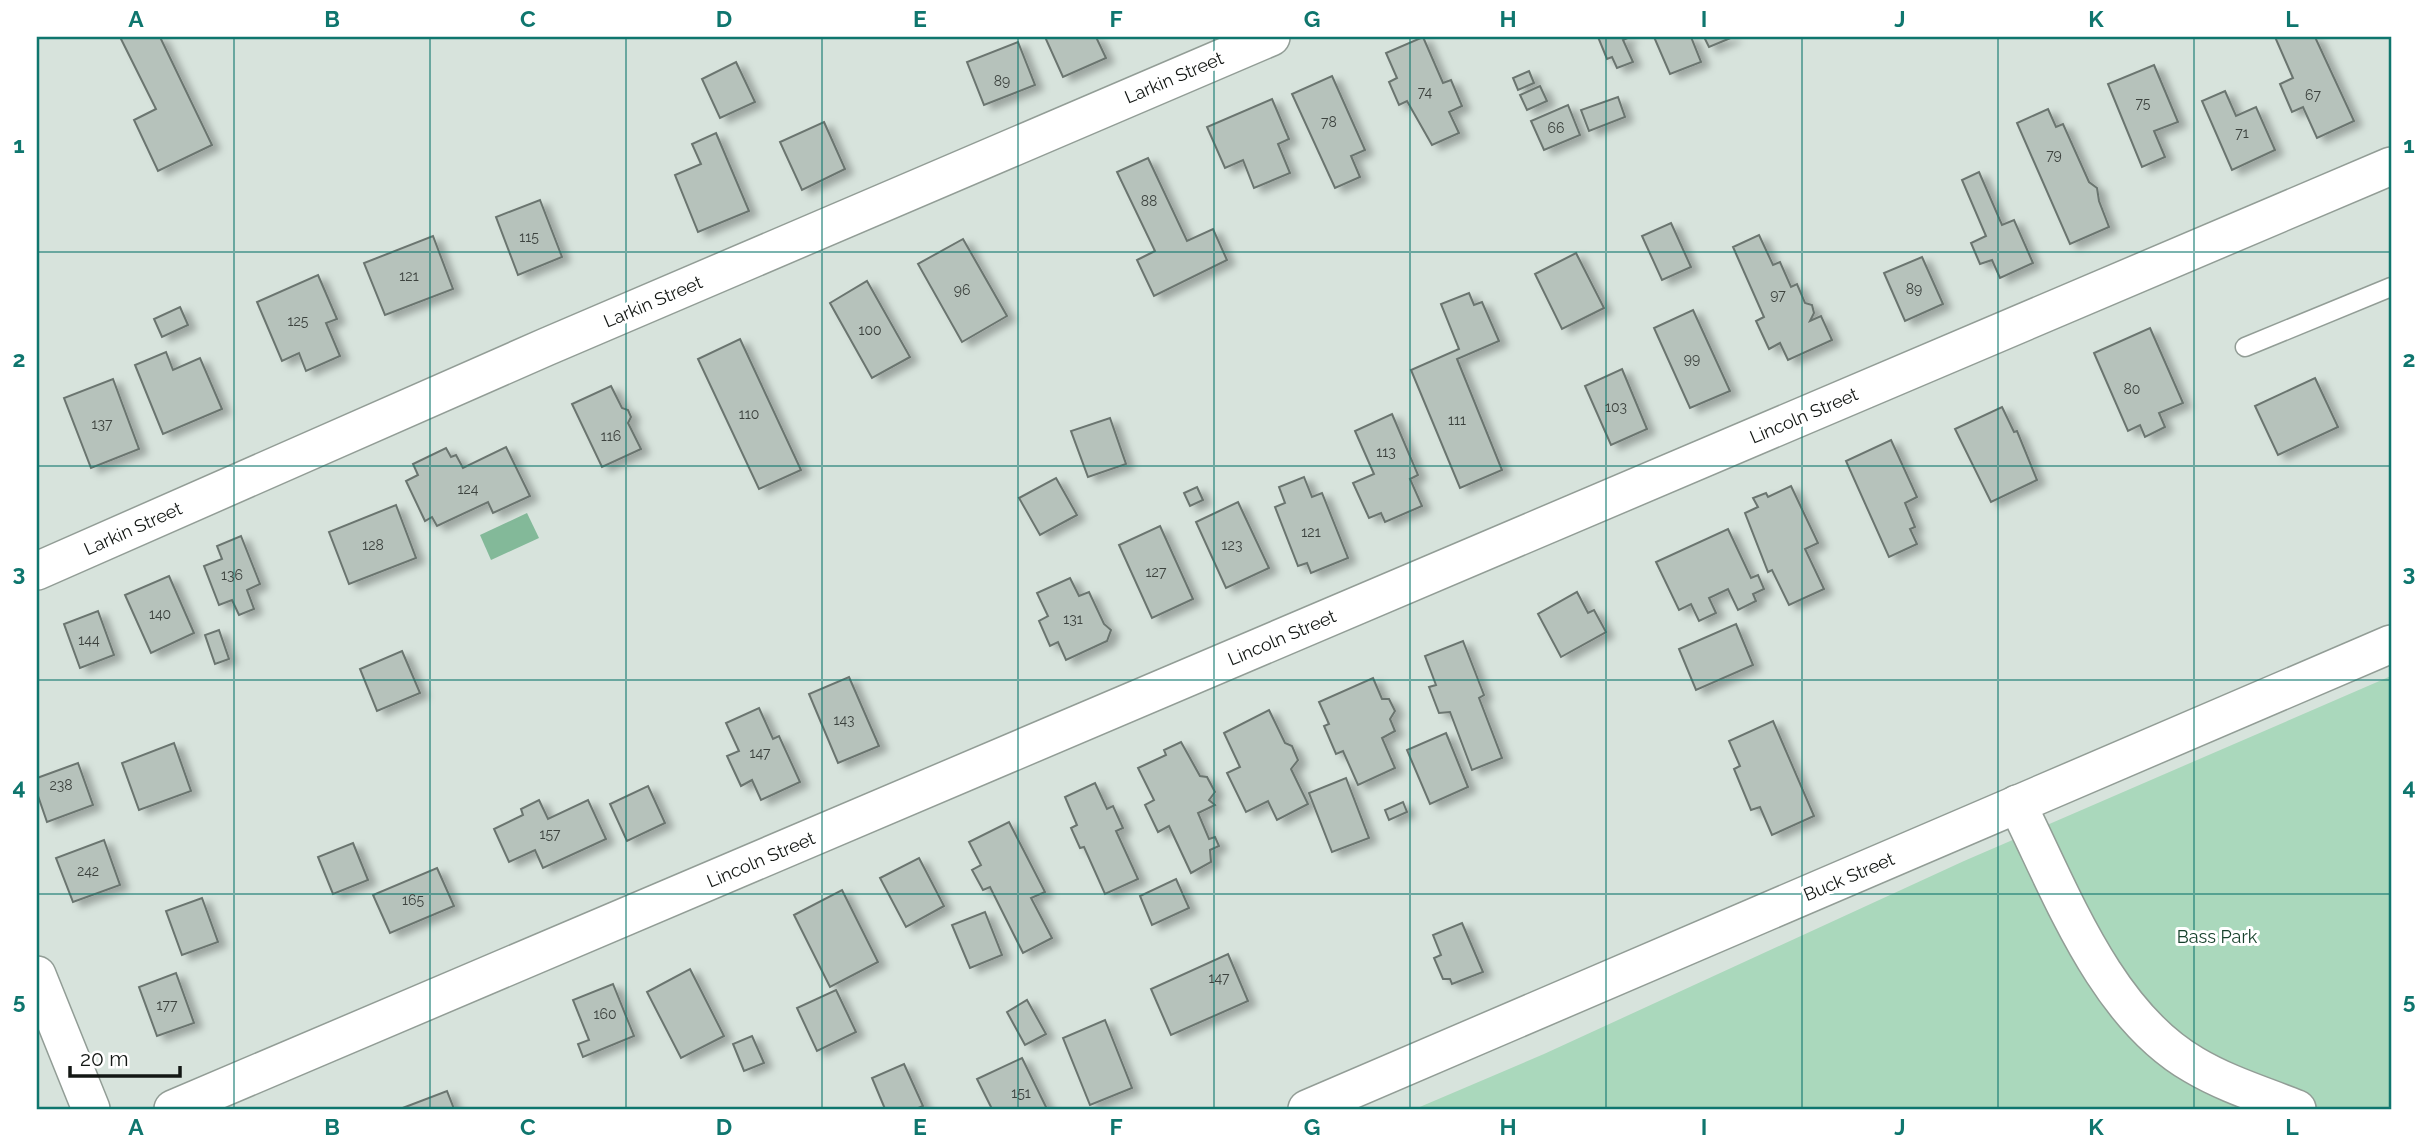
<svg xmlns="http://www.w3.org/2000/svg" width="2428" height="1146" font-family="Raleway,sans-serif">
<defs>
<filter id="shadow"><feDropShadow dx="8" dy="4.5" stdDeviation="3.5" flood-color="#0004"/></filter>
</defs>
<rect width="100%" height="100%" fill="#d7e3dc"/>
<!-- green -->
<path fill="#aad8bc" d="M2391,676V1109H1415L1544,1054L1964,861Z"/>
<!-- water -->
<path fill="#83b999" d="M527,513L539,538L491,560L480,535Z"/>
<!-- building -->
<g fill="#b6c2bb" stroke="#6b756f" stroke-width="2" filter="url(#shadow)">
<path d="M120,37H160L212,145L158,171L134,120L156,109Z"/>
<path d="M1045,37H1096L1106,58L1063,77Z"/>
<path d="M1423,37L1443,83L1451,80L1462,106L1449,112L1459,133L1432,145L1407,101L1399,105L1389,82L1397,78L1386,53Z"/>
<path d="M1598,37H1630L1623,40L1633,62L1617,68L1612,57L1607,59Z"/>
<path d="M1654,37H1691L1701,62L1670,74Z"/>
<path d="M1704,37H1733L1709,47Z"/>
<path d="M2275,37H2315L2354,121L2317,138L2303,107L2292,112L2280,84L2293,78Z"/>
<path d="M1018,42L1035,85L984,105L967,62Z"/>
<path d="M736,62L755,102L720,118L702,79Z"/>
<path d="M2154,65L2178,122L2154,131L2165,157L2142,167L2108,84Z"/>
<path d="M1529,71L1534,83L1518,90L1513,78Z"/>
<path d="M1332,76L1365,150L1351,156L1360,177L1335,188L1292,94Z"/>
<path d="M1540,86L1547,101L1527,110L1520,95Z"/>
<path d="M2225,91L2236,116L2256,107L2275,150L2232,170L2202,101Z"/>
<path d="M1618,97L1625,117L1589,131L1581,110Z"/>
<path d="M1272,99L1289,139L1278,144L1290,173L1254,188L1243,160L1225,168L1207,127Z"/>
<path d="M1568,105L1580,135L1544,150L1531,121Z"/>
<path d="M2048,109L2056,127L2063,124L2089,182L2097,188L2099,201L2109,227L2070,244L2017,123Z"/>
<path d="M824,122L845,169L802,190L780,142Z"/>
<path d="M716,133L749,211L698,232L675,175L701,164L692,144Z"/>
<path d="M1148,158L1187,241L1213,229L1227,260L1154,296L1137,260L1155,251L1117,172Z"/>
<path d="M1979,172L2002,225L2014,220L2033,263L2000,278L1992,260L1980,264L1971,243L1986,236L1962,180Z"/>
<path d="M540,200L562,257L518,275L496,217Z"/>
<path d="M1671,223L1691,267L1662,280L1642,236Z"/>
<path d="M1759,235L1773,265L1780,262L1791,287L1797,284L1805,303L1812,305L1814,313L1810,321L1821,316L1832,340L1788,360L1780,343L1769,349L1756,321L1764,317L1733,247Z"/>
<path d="M433,236L453,289L385,315L364,263Z"/>
<path d="M963,239L1007,316L962,342L918,264Z"/>
<path d="M1576,253L1604,308L1562,329L1535,274Z"/>
<path d="M1922,257L1943,304L1905,321L1884,273Z"/>
<path d="M318,275L337,319L326,323L340,356L306,371L299,353L282,361L257,302Z"/>
<path d="M867,281L910,357L872,378L830,303Z"/>
<path d="M1469,293L1474,305L1482,302L1499,341L1457,359L1502,470L1460,488L1411,370L1459,349L1441,304Z"/>
<path d="M180,307L188,325L162,337L154,319Z"/>
<path d="M1693,310L1730,391L1690,408L1654,328Z"/>
<path d="M2150,328L2183,403L2159,413L2165,427L2145,437L2140,425L2128,431L2094,353Z"/>
<path d="M740,339L801,470L759,489L698,359Z"/>
<path d="M166,352L173,370L200,358L222,409L163,434L135,365Z"/>
<path d="M1622,369L1647,429L1611,445L1585,386Z"/>
<path d="M2315,378L2338,427L2278,455L2255,406Z"/>
<path d="M113,379L139,449L91,468L64,398Z"/>
<path d="M611,386L622,408L628,410L631,417L628,423L641,449L602,467L572,404Z"/>
<path d="M2002,407L2014,432L2017,431L2037,480L1991,502L1955,429Z"/>
<path d="M1392,414L1418,475L1410,479L1422,506L1385,522L1381,513L1369,518L1353,483L1374,474L1355,431Z"/>
<path d="M1110,418L1126,464L1088,477L1071,431Z"/>
<path d="M1891,440L1917,497L1905,503L1915,527L1910,529L1917,544L1889,557L1846,461Z"/>
<path d="M506,447L530,496L493,513L488,502L437,526L432,517L425,521L406,481L418,475L413,464L446,448L451,457L456,455L463,468Z"/>
<path d="M1304,477L1312,497L1322,493L1348,558L1311,573L1307,563L1298,566L1275,507L1285,503L1279,487Z"/>
<path d="M1056,478L1077,515L1040,535L1019,498Z"/>
<path d="M1791,486L1818,543L1805,549L1824,589L1789,605L1772,570L1768,572L1745,513L1758,507L1753,498L1766,493L1768,497Z"/>
<path d="M1197,487L1203,500L1190,506L1184,493Z"/>
<path d="M1238,502L1269,568L1226,588L1196,522Z"/>
<path d="M396,505L416,558L349,584L329,532Z"/>
<path d="M1160,526L1193,599L1152,618L1119,545Z"/>
<path d="M1728,529L1751,578L1758,575L1764,589L1753,594L1756,601L1738,610L1728,589L1709,598L1716,613L1699,621L1691,604L1679,610L1656,562Z"/>
<path d="M241,536L260,584L247,590L254,609L239,615L232,600L219,605L204,566L222,559L217,546Z"/>
<path d="M169,576L194,633L151,653L125,595Z"/>
<path d="M1070,578L1079,596L1089,592L1104,624L1111,630L1107,641L1066,660L1058,642L1050,646L1039,621L1048,616L1037,593Z"/>
<path d="M1577,592L1588,613L1594,610L1606,632L1561,657L1538,614Z"/>
<path d="M98,611L114,655L80,668L64,624Z"/>
<path d="M1736,624L1753,665L1696,690L1679,649Z"/>
<path d="M219,630L229,659L215,664L205,635Z"/>
<path d="M1463,641L1484,695L1479,698L1502,758L1472,770L1450,712L1439,713L1429,687L1436,685L1425,656Z"/>
<path d="M402,651L420,693L377,711L360,669Z"/>
<path d="M849,677L879,746L838,763L809,694Z"/>
<path d="M1373,678L1382,699H1389L1395,711L1390,719L1395,731L1382,738L1395,768L1358,785L1343,751L1336,754L1324,726L1329,724L1319,702Z"/>
<path d="M759,708L773,739L779,736L800,782L761,800L752,780L741,786L727,756L739,751L726,723Z"/>
<path d="M1269,710L1285,743L1292,746L1298,760L1291,769L1308,804L1277,820L1268,801L1246,812L1227,773L1240,767L1224,733Z"/>
<path d="M1773,721L1814,816L1772,835L1760,807L1751,810L1734,769L1740,766L1729,741Z"/>
<path d="M1446,733L1468,787L1430,804L1407,750Z"/>
<path d="M1181,742L1200,776L1207,777L1215,792L1209,800L1215,805L1198,813L1209,839L1215,837L1219,846L1210,850L1211,862L1191,873L1169,826L1158,832L1145,805L1154,800L1138,768L1166,755L1164,750Z"/>
<path d="M174,743L191,791L139,810L122,763Z"/>
<path d="M78,763L93,805L47,822L37,793V778Z"/>
<path d="M1346,778L1369,838L1332,852L1309,793Z"/>
<path d="M1095,783L1107,809L1113,806L1123,828L1116,831L1138,879L1105,894L1084,847L1080,848L1071,828L1077,825L1065,797Z"/>
<path d="M648,786L665,823L627,841L610,804Z"/>
<path d="M539,800L548,819L588,800L606,839L543,868L535,850L509,862L494,829L523,815L521,809Z"/>
<path d="M1403,802L1407,812L1389,820L1385,810Z"/>
<path d="M1009,822L1045,892L1031,898L1052,938L1023,953L990,887L983,890L972,870L981,865L969,842Z"/>
<path d="M104,840L120,885L73,902L56,858Z"/>
<path d="M353,843L368,880L333,894L318,857Z"/>
<path d="M919,858L944,906L906,927L880,878Z"/>
<path d="M437,868L454,906L390,933L373,895Z"/>
<path d="M1176,879L1189,908L1152,925L1140,896Z"/>
<path d="M842,890L878,962L830,987L794,915Z"/>
<path d="M202,898L218,942L182,955L166,911Z"/>
<path d="M985,912L1002,955L970,968L952,925Z"/>
<path d="M1462,923L1483,972L1452,984L1450,979H1443L1434,958L1441,955L1433,935Z"/>
<path d="M1228,954L1248,1001L1171,1035L1151,989Z"/>
<path d="M690,969L724,1036L681,1058L647,992Z"/>
<path d="M176,973L194,1023L157,1036L139,987Z"/>
<path d="M613,984L634,1036L583,1057L578,1044L589,1040L573,1000Z"/>
<path d="M836,990L856,1032L817,1051L797,1008Z"/>
<path d="M1027,1000L1046,1034L1025,1045L1007,1012Z"/>
<path d="M1105,1020L1132,1088L1090,1105L1063,1038Z"/>
<path d="M752,1036L764,1063L744,1071L733,1044Z"/>
<path d="M1022,1058L1047,1109H992L977,1079Z"/>
<path d="M904,1064L923,1106L916,1109H885L872,1078Z"/>
<path d="M447,1091L454,1109H400Z"/>
</g>
<g fill="none" stroke-linecap="round" stroke-linejoin="round">
<!-- lane casing -->
<g stroke="#929d96" stroke-width="21">
<path id="lane" d="M2245,347L2391,287"/>
</g>
<!-- street casing -->
<g stroke="#929d96" stroke-width="40">
<g id="street">
<path d="M37,571L546,347L1271,37"/>
<path d="M2017,804C2061,892 2105,1014 2194,1065C2226,1084 2262,1095 2297,1109"/>
<path d="M37,975L91,1109"/>
<path d="M173,1109L2391,166"/>
<path d="M1307,1109L2391,644"/>
</g>
</g>
<!-- lane -->
<use href="#lane" stroke="#fff" stroke-width="18"/>
<!-- street -->
<use href="#street" stroke="#fff" stroke-width="37"/>
</g>
<!-- grid -->
<path fill="none" stroke="#0f766e" stroke-width="2" stroke-opacity="0.55" d="M234,37V1109M430,37V1109M626,37V1109M822,37V1109M1018,37V1109M1214,37V1109M1410,37V1109M1606,37V1109M1802,37V1109M1998,37V1109M2194,37V1109M37,252H2391M37,466H2391M37,680H2391M37,894H2391"/>
<g text-anchor="middle" stroke-width="6" stroke-linejoin="round" paint-order="stroke">
<!-- number labels -->
<g font-size="14" fill="#3c423e">
<text x="1002" y="86">89</text>
<text x="1425" y="97">74</text>
<text x="2313" y="100">67</text>
<text x="2143" y="108">75</text>
<text x="1329" y="127">78</text>
<text x="1556" y="133">66</text>
<text x="2242" y="138">71</text>
<text x="2054" y="160">79</text>
<text x="1149" y="206">88</text>
<text x="529" y="242">115</text>
<text x="409" y="281">121</text>
<text x="1914" y="294">89</text>
<text x="962" y="295">96</text>
<text x="1778" y="300">97</text>
<text x="298" y="326">125</text>
<text x="870" y="335">100</text>
<text x="1692" y="364">99</text>
<text x="2132" y="394">80</text>
<text x="1616" y="412">103</text>
<text x="749" y="419">110</text>
<text x="1457" y="425">111</text>
<text x="102" y="429">137</text>
<text x="611" y="441">116</text>
<text x="1386" y="457">113</text>
<text x="468" y="494">124</text>
<text x="1311" y="537">121</text>
<text x="373" y="550">128</text>
<text x="1232" y="550">123</text>
<text x="1156" y="577">127</text>
<text x="232" y="580">136</text>
<text x="160" y="619">140</text>
<text x="1073" y="624">131</text>
<text x="89" y="645">144</text>
<text x="844" y="725">143</text>
<text x="760" y="758">147</text>
<text x="61" y="790">238</text>
<text x="550" y="839">157</text>
<text x="88" y="876">242</text>
<text x="413" y="905">165</text>
<text x="1219" y="983">147</text>
<text x="167" y="1010">177</text>
<text x="605" y="1019">160</text>
<text x="1021" y="1098">151</text>
</g>
<!-- street labels -->
<g font-size="18" fill="#131714" stroke="#fff">
<text transform="translate(1174 78) rotate(-23)" y="6">Larkin Street</text>
<text transform="translate(653 302) rotate(-23)" y="6">Larkin Street</text>
<text transform="translate(1804 416) rotate(-23)" y="6">Lincoln Street</text>
<text transform="translate(133 529) rotate(-24)" y="6">Larkin Street</text>
<text transform="translate(1282 638) rotate(-23)" y="6">Lincoln Street</text>
<text transform="translate(761 860) rotate(-23)" y="6">Lincoln Street</text>
<text transform="translate(1849 877) rotate(-23)" y="6">Buck Street</text>
</g>
<!-- park labels -->
<g font-size="18" fill="#16412b" stroke="#fff">
<text x="2217" y="943">Bass Park</text>
</g>
</g>
<!-- border -->
<rect width="2428" height="1146" fill="none" stroke="#ffffff" stroke-width="77"/>
<!-- scale -->
<path d="M70 1066v10h110v-10" fill="none" stroke="#131714" stroke-width="3.5"/>
<text x="80" y="1066" font-size="21" fill="#131714" stroke="#ffffff" stroke-width="5" paint-order="stroke">20 m</text>
<rect x="38" y="38" width="2352" height="1070" fill="none" stroke="#0f766e" stroke-width="2.5"/>
<g font-size="23" text-anchor="middle" font-weight="bold" fill="#0f766e">
<text x="136" y="27">A</text>
<text x="332" y="27">B</text>
<text x="528" y="27">C</text>
<text x="724" y="27">D</text>
<text x="920" y="27">E</text>
<text x="1116" y="27">F</text>
<text x="1312" y="27">G</text>
<text x="1508" y="27">H</text>
<text x="1704" y="27">I</text>
<text x="1900" y="27">J</text>
<text x="2096" y="27">K</text>
<text x="2292" y="27">L</text>
<text x="19" y="153">1</text>
<text x="2409" y="153">1</text>
<text x="19" y="367">2</text>
<text x="2409" y="367">2</text>
<text x="19" y="581">3</text>
<text x="2409" y="581">3</text>
<text x="19" y="795">4</text>
<text x="2409" y="795">4</text>
<text x="19" y="1009">5</text>
<text x="2409" y="1009">5</text>
<text x="136" y="1135">A</text>
<text x="332" y="1135">B</text>
<text x="528" y="1135">C</text>
<text x="724" y="1135">D</text>
<text x="920" y="1135">E</text>
<text x="1116" y="1135">F</text>
<text x="1312" y="1135">G</text>
<text x="1508" y="1135">H</text>
<text x="1704" y="1135">I</text>
<text x="1900" y="1135">J</text>
<text x="2096" y="1135">K</text>
<text x="2292" y="1135">L</text>
</g>
</svg>
